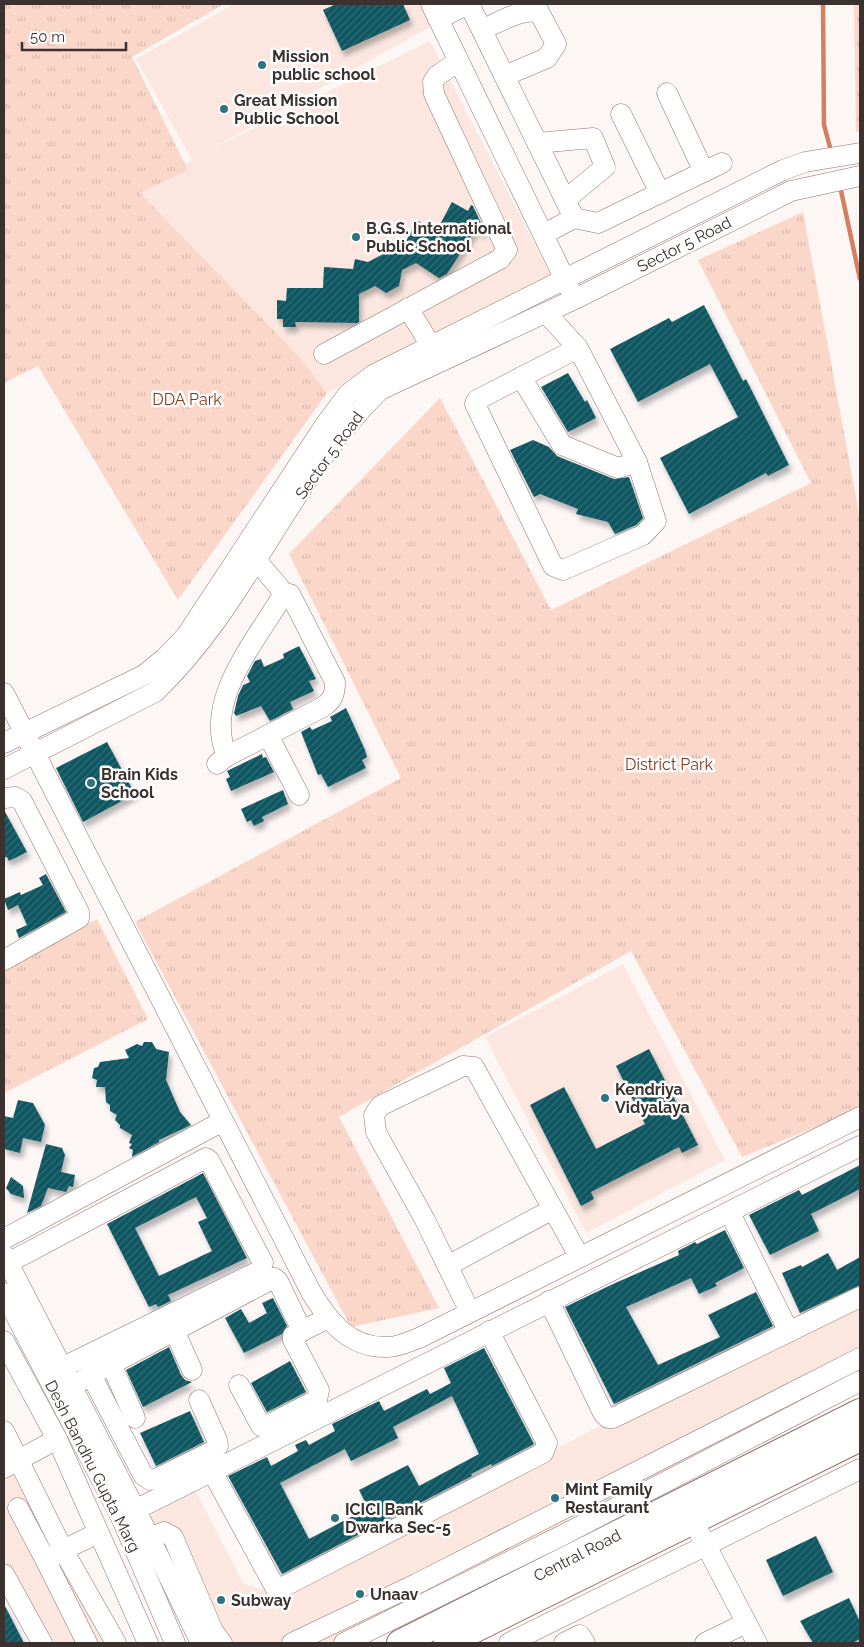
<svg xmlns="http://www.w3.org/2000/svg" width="864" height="1647" font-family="Raleway,sans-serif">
<defs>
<pattern id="park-tufts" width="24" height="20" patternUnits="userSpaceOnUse" patternTransform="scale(1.25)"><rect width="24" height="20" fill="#fbd7ca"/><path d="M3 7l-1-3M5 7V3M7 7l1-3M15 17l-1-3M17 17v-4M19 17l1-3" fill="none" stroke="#d8b9ae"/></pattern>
<pattern id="building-hatch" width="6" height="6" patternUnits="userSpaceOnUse" patternTransform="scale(1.25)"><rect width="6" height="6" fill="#0f5762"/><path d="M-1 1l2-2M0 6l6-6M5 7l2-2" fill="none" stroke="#336c75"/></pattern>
<filter id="shadow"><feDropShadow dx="3" dy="5.5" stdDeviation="2.5" flood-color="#0004"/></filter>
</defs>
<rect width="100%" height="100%" fill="#fcf6f5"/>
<!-- built -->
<g fill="#fbe7e0">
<path d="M234,4H429L439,22L206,152L430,41L551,276L327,393L140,193L192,160L136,59Z"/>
<path d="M623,964L725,1160L586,1233L485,1037Z"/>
<path d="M860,1290V1375L343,1643H203L135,1507L190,1480L243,1583L276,1595Z"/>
<path d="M11,1466L103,1643H39L4,1576V1469Z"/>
</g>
<!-- park -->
<g fill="url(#park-tufts)">
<path d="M4,4H224L132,57L188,170L140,193L299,357L327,393L178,600L38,366L4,383Z"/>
<path d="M854,4H860V132H856Z"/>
<path d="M803,212L860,519V1109L742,1157L631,951L339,1117L439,1308L351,1327L135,922L401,778L289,554L440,398L551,610L811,483L698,260Z"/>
<path d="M97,919L148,1019L4,1093V967Z"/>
</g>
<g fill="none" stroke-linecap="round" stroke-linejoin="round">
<!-- stream -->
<g stroke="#d37f60" stroke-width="4.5">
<path d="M823,4L824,125L831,151"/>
<path d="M840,186L860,279"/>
</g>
</g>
<!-- building -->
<g fill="url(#building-hatch)" fill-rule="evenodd" filter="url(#shadow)">
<path d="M336,4H403L410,20L342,51L323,10Z"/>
<path d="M452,202L468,211L471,205L473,206L484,230L483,233L476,229L447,274L439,278L416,263L402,270L399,286L386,293L375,286L359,294V322L357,323L295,322L296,327H283V319H277V300L286,301L287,288H323L324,267L353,269L355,259L368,262L393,249L397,241L404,245L417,220L436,232Z"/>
<path d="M704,305L743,381L746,379L789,465L768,476L766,473L689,514L660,458L738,417L710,364L638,402L610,349L669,318L672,322Z"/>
<path d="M568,373L585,402L587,400L596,418L568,432L541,387Z"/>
<path d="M533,440L549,447L557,456L614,479L629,477L643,518L636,525L615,534L608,522L576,514L578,509L540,494L534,497L510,450Z"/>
<path d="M299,646L316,679L309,681L314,691L290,702L293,709L270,721L261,706L236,716L234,713L238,696L243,685L250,682L247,676L255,661L261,659L264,667L284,658L283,654Z"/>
<path d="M346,708L365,750L367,757L362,760L366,768L328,787L321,774L318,775L301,732L310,727L312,730L332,721L330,717Z"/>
<path d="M107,742L135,794L83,822L56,768Z"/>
<path d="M262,754L263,758L266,757L274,772L231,791L226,779L230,777L227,771Z"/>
<path d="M283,790L288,804L262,817L264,821L254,826L251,820L247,822L241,809Z"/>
<path d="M4,810L27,852L9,861L7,857L4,858Z"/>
<path d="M46,874L66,912L19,938L16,930L27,925L18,905L8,910L4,899L20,892L21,895L43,885L39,878Z"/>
<path d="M144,1042H152L156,1049L169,1052L166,1080L180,1112L191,1125L159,1140V1142L132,1157L133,1150L129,1148L132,1144L129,1143L132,1135L120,1128V1125L115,1120L117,1115L110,1111V1105L106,1102L105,1087H96L97,1080L92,1078L94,1068L98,1067L100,1062L129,1058L125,1050L137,1044L142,1046Z"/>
<path d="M649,1049L698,1145L682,1153L679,1147L591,1192L594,1199L581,1206L530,1105L564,1087L596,1149L645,1124L616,1066Z"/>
<path d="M18,1100L33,1103L45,1125L41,1142L23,1138L20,1153L4,1149V1116L13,1118Z"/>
<path d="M46,1144L62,1148L65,1155L61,1172L75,1175L73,1187L69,1186L66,1192L48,1188L41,1206L27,1213Z"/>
<path d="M860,1165V1189L811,1214L819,1231L770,1255L749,1215L799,1190L802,1195Z"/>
<path d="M203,1173L247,1258L168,1295L171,1301L158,1307L156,1304L149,1307L107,1224ZM196,1197L207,1218L198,1222L212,1251L159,1276L135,1228Z"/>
<path d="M11,1177L23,1186L24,1198L11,1194L6,1188Z"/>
<path d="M725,1230L744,1268L715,1283L717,1286L699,1294L691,1278L626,1307L658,1365L720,1337L708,1315L756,1292L773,1326L614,1404L565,1307L613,1284L679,1255L678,1251L695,1242L697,1244Z"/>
<path d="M828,1253L837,1270L860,1257V1285L800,1313L782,1273L801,1265L802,1267Z"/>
<path d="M273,1298L287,1326L282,1334L244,1353L225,1318L241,1309L249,1323L267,1313L262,1303Z"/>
<path d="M169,1347L181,1375L185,1380L192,1382L143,1407L126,1370Z"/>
<path d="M484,1348L534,1444L492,1466L491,1464L471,1474L472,1476L282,1574L228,1476L267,1457L271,1466L298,1451L295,1445L306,1440L309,1445L335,1431L332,1424L379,1401L384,1411L427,1389L430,1394L451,1383L444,1368ZM452,1396L479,1454L419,1486L408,1465L359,1490L368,1508L309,1539L280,1483L345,1449L351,1461L382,1446L398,1438L393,1427Z"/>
<path d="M290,1361L306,1392L267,1412L251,1383Z"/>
<path d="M190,1411L204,1442L156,1466L140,1433Z"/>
<path d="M816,1536L833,1572L783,1596L766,1560Z"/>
<path d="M849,1598L860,1622V1639L852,1643H813L800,1621Z"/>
<path d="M4,1604L24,1643H4Z"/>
</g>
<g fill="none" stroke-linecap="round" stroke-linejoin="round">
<!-- minor casing -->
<g stroke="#8c766e" stroke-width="21">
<g id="minor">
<path d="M431,4L571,292"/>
<path d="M469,4L574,218L544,234"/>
<path d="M438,19L468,4"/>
<path d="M482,30C499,22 520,9 539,12L556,44L547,58L504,76"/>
<path d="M667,93L704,172"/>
<path d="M621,114L660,193"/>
<path d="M537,143L593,138L605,167L565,200"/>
<path d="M574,218L598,223L722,163"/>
<path d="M408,308L431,346"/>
<path d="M546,313L578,348L637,462L656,521L643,535L563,570L553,566L475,404L477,400L578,348"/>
<path d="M324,354L500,259L507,250L434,94L433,82L437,76L458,61"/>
<path d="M521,377L562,445L618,468L637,462"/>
<path d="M4,693L311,1292C329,1322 350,1349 389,1347C398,1347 410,1341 419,1338L860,1117"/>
<path d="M268,735L299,795"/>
<path d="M4,743L144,675L165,658L186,636L325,425L348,394L373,375L783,170L805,162L860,153"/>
<path d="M227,756C202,700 258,639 284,593"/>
<path d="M217,764L227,756L323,707C333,700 335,694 335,682L290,594L284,593L256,560"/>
<path d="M4,769L155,692C247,605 290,477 380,390L575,299L791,191L860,176"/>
<path d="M4,798L15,797L22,801L79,912V918L4,960"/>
<path d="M730,1213L789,1332"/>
<path d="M4,1239L223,1121"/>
<path d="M4,1255L150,1538L201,1643"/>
<path d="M4,1265L206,1158L209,1160L263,1263L259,1271L47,1375"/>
<path d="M449,1265L553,1209"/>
<path d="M4,1293L121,1517L175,1643"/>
<path d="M549,1301L603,1413L608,1418H613L860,1297"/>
<path d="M470,1312L425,1220L376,1132L374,1115L380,1106L463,1066L474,1067L579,1256"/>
<path d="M174,1330L192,1370"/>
<path d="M4,1341L57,1439L148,1643"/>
<path d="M111,1364L135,1418"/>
<path d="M91,1375L274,1278L278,1281L302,1331L328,1318"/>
<path d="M81,1381L91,1375L143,1475L150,1480L156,1479L213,1451L218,1446L217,1440L199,1400"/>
<path d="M239,1385L261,1426L264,1427L317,1400L319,1390L293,1340V1336L302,1331"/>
<path d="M4,1431L63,1550L116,1643"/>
<path d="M4,1468L57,1439"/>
<path d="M213,1473L276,1589H279L543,1453L547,1443L489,1331"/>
<path d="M18,1508L46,1561"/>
<path d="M121,1517L860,1146"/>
<path d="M700,1534L757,1643"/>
<path d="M138,1544L164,1532L173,1537L213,1631L222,1643"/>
<path d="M4,1574L42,1643"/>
<path d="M87,1643L46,1561L63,1550L98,1533"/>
<path d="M292,1643L416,1584L860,1358"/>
<path d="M344,1643L561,1536L860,1381"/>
<path d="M509,1643L860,1469"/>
<path d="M564,1643L580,1635L585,1643"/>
<path d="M705,1643L746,1623"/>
</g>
</g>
<!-- major casing -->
<g stroke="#8c766e" stroke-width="28">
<g id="major">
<path d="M400,1643L860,1412"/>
<path d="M447,1643L860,1438"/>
</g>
</g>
<!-- minor -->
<use href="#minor" stroke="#fff" stroke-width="20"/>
<!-- major -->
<use href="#major" stroke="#fff" stroke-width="26"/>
</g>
<!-- markers -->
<g fill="#2d7380" stroke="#fff" stroke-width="2">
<circle cx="262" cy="65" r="5"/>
<circle cx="224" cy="109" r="5"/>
<circle cx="356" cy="237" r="5"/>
<circle cx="91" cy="783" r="5"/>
<circle cx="605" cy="1098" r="5"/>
<circle cx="555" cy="1498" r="5"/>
<circle cx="335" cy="1518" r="5"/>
<circle cx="360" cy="1594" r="5"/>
<circle cx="221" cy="1600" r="5"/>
</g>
<g text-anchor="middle" stroke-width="5" stroke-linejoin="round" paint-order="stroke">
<!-- poi labels -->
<g font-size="16" font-weight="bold" fill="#3b312e" stroke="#fff" text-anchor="start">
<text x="272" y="62">Mission<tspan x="272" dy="18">public school</tspan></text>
<text x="234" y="106">Great Mission<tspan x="234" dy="18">Public School</tspan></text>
<text x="366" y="234">B.G.S. International<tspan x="366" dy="18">Public School</tspan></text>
<text x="101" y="780">Brain Kids<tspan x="101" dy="18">School</tspan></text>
<text x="615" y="1095">Kendriya<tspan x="615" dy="18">Vidyalaya</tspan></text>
<text x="565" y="1495">Mint Family<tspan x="565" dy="18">Restaurant</tspan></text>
<text x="345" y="1515">ICICI Bank<tspan x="345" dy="18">Dwarka Sec-5</tspan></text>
<text x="370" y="1600">Unaav</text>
<text x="231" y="1606">Subway</text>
</g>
<!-- street labels -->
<g font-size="16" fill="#3b312e" stroke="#fff">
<text transform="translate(684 244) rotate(-27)" y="6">Sector 5 Road</text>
<text transform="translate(329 455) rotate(-54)" y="6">Sector 5 Road</text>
<text transform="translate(93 1466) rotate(63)" y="6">Desh Bandhu Gupta Marg</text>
<text transform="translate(577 1555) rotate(-27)" y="6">Central Road</text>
</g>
<!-- park labels -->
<g font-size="16" fill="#853819" stroke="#fff">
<text x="187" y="405">DDA Park</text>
<text x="669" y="770">District Park</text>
</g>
</g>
<!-- border -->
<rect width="864" height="1647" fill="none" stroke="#3b312e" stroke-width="10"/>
<!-- scale -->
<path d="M22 42v8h104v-8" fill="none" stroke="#3b312e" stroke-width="2.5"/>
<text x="30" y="42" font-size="15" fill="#3b312e" stroke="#ffffff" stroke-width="4" paint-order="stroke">50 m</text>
</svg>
